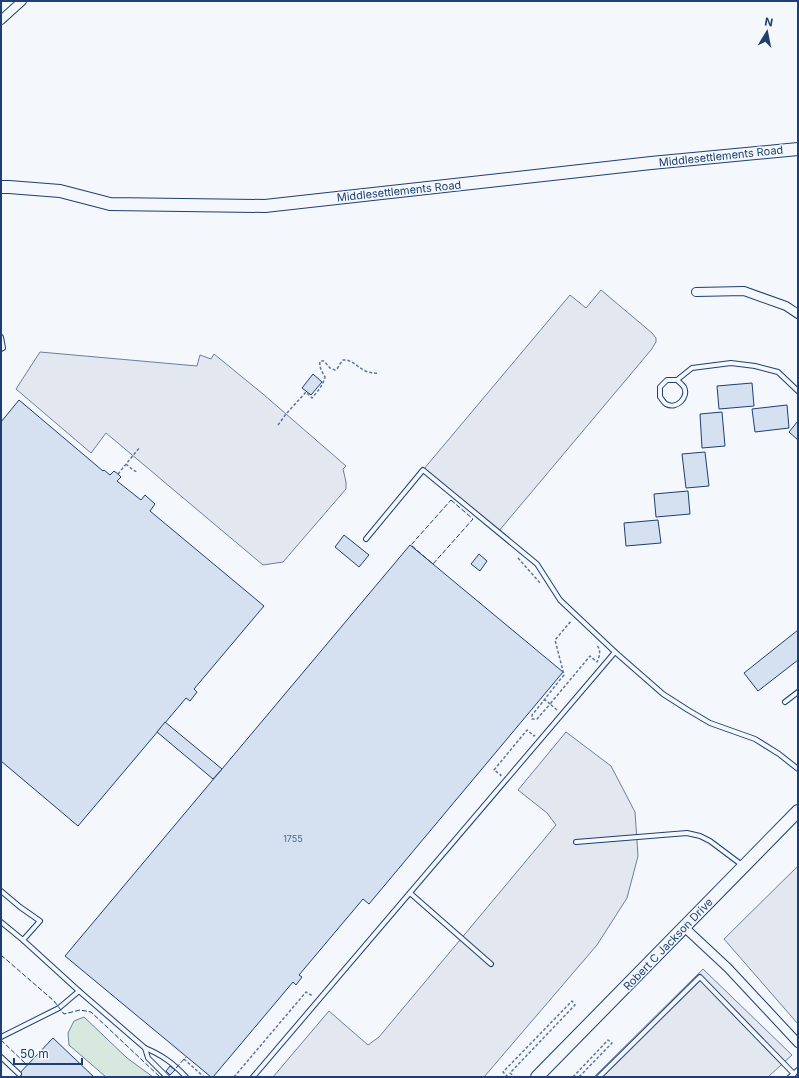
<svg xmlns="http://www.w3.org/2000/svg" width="799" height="1078" font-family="Inter,sans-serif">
<rect width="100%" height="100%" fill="#f4f7fb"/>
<!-- green -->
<path fill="#d7e8df" stroke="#687fa3" d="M84,1017L127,1058L153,1077H106L69,1045L68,1033L74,1021Z"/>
<!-- parking -->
<g fill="#e3e8f0" stroke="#687fa3">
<path d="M601,290L652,333L656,338V342L651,350L498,532L423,470L570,295L586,308Z"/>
<path d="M40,352L197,366L200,355L211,359L214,354L263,394L346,466L343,469L346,482V489L283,562L263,565L106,433L91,453L16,389Z"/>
<path d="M566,732L611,766L635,812L638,856L627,898L597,945L484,1077H273L329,1011L368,1045L379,1037L556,825L547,813L518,790Z"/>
<path d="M798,866V1024L724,939Z"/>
<path d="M703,969L792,1055L768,1077H594Z"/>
</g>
<!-- building -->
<g fill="#d5e0f0" stroke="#1d3f73">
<path d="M313,374L322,382L311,395L302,388Z"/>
<path d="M752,383L754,406L719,409L717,386Z"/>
<path d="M19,400L103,471L104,470L110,475L114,471L118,474L121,477L117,481L141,500L145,495L155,504L150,511L264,606L194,689L197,692L190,701L186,698L78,826L1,761V422Z"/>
<path d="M787,405L789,428L755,432L752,409Z"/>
<path d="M722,412L725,446L702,448L700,414Z"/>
<path d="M798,421V440L789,432Z"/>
<path d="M705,452L709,486L686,488L682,454Z"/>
<path d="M688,491L690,514L656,517L654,494Z"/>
<path d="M658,520L661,543L626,546L624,523Z"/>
<path d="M344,535L369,555L359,567L335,547Z"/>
<path d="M410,545L563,672L369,904L363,899L299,975L302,977L296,985L293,982L213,1077H211L65,956Z"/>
<path d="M479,554L487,561L480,571L471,564Z"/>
<path d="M798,630V660L758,691L744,673Z"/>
<path d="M165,722L222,769L213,779L157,732Z"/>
<path d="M53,1038L94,1077H16Z"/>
<path d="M170,1066L175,1070L170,1075L166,1071Z"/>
</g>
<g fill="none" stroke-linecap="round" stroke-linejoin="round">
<!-- lane casing -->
<g stroke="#1d3f73" stroke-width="6">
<g id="lane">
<path d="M1,337L3,348L1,349"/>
<path d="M677,380C679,382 682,384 684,387C689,397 677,410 666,404C664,403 662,399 660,397V387L667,380H677L692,368L731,363L755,366L778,372L798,391"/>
<path d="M366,539L423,470L537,564L560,600L615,652L663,694L688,710L710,723L755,739L779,754L798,769"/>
<path d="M785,702L798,692"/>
<path d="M576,842L687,833L700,836L710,841L742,865"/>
<path d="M1,891L20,907L40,921L23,940L1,922"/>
<path d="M410,893L491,964"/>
<path d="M79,991L145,1048C162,1055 173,1063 186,1077"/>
<path d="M1,1037L59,1008L79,991L23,940"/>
<path d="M145,1048L148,1058L167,1077"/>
<path d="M1,1057L19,1074"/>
<path d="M253,1077L615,652"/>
<path d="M599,1077L700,977L794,1074"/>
<path d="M790,1077L798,1070"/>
</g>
</g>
<!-- street casing -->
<g stroke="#1d3f73" stroke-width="10">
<g id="street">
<path d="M1,20L22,1"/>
<path d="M696,292L744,291L786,306L798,314"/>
<path d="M684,927L728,968L798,1043"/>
</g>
</g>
<!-- secondary casing -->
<g stroke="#1d3f73" stroke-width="14">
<g id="secondary">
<path d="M1,187H9L60,191L110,204L265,206L651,163L798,149"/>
<path d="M537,1077L798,811"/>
</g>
</g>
<!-- path -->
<g stroke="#5e769c" stroke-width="1.5" stroke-dasharray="3 2" stroke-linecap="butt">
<path d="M278,425L286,414L306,392L312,398C318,391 323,385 325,377C322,371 319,368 320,361H324L330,368L335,370L337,369L340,364L343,360C356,359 360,375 379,373"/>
<path d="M126,464L133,470L137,472"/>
<path d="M118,474L140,447"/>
<path d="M518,558L541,584"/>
<path d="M544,699L550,704L537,719H532V715C543,702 553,688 564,675L555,640L571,621"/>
<path d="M557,710L550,704L590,656L597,662C600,655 601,651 597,645"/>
<path d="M500,776L501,775L494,770L527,730L534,736L535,735"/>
<path d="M184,1059L204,1077"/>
<path d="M234,1077L306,992L313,996"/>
<path d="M508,1077L503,1072L572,1001L575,1005L510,1073L515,1077"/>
<path d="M573,1077L608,1040L612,1043L579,1077"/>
</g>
<!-- lane -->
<use href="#lane" stroke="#f4f7fb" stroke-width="4"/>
<!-- street -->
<use href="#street" stroke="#f4f7fb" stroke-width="8"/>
<!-- secondary -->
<use href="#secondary" stroke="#f4f7fb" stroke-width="12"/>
<!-- fence -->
<g stroke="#1d3f73" stroke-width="1" stroke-dasharray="5 2" stroke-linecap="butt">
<path d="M451,500L473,519L433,564L411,545Z"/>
<path d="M1,955L54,1001L64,1014L80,1010L91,1012L160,1077"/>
<path d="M1,1040L27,1065"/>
<path d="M176,1068L186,1057"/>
</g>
</g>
<g text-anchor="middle" stroke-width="3" stroke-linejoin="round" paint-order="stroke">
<!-- number labels -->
<g font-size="9" fill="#4b6792">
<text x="293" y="842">1755</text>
</g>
<!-- street labels -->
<g font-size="11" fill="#1d3f73" stroke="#f4f7fb">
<text transform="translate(721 156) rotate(-6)" y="4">Middlesettlements Road</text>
<text transform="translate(399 191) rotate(-6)" y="4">Middlesettlements Road</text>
<text transform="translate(668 944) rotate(-46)" y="4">Robert C Jackson Drive</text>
</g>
</g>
<!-- border -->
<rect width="799" height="1078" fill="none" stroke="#1d3f73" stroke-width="4"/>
<!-- north arrow -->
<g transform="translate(767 32) rotate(10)" stroke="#f4f7fb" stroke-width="3" paint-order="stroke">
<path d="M0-3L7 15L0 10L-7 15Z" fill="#1d3f73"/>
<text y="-6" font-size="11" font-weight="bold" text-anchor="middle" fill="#1d3f73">N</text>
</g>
<!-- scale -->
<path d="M14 1058v6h68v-6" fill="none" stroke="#1d3f73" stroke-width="2"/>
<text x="20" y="1058" font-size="12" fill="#1d3f73" stroke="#f4f7fb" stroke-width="3" paint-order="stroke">50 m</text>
</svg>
